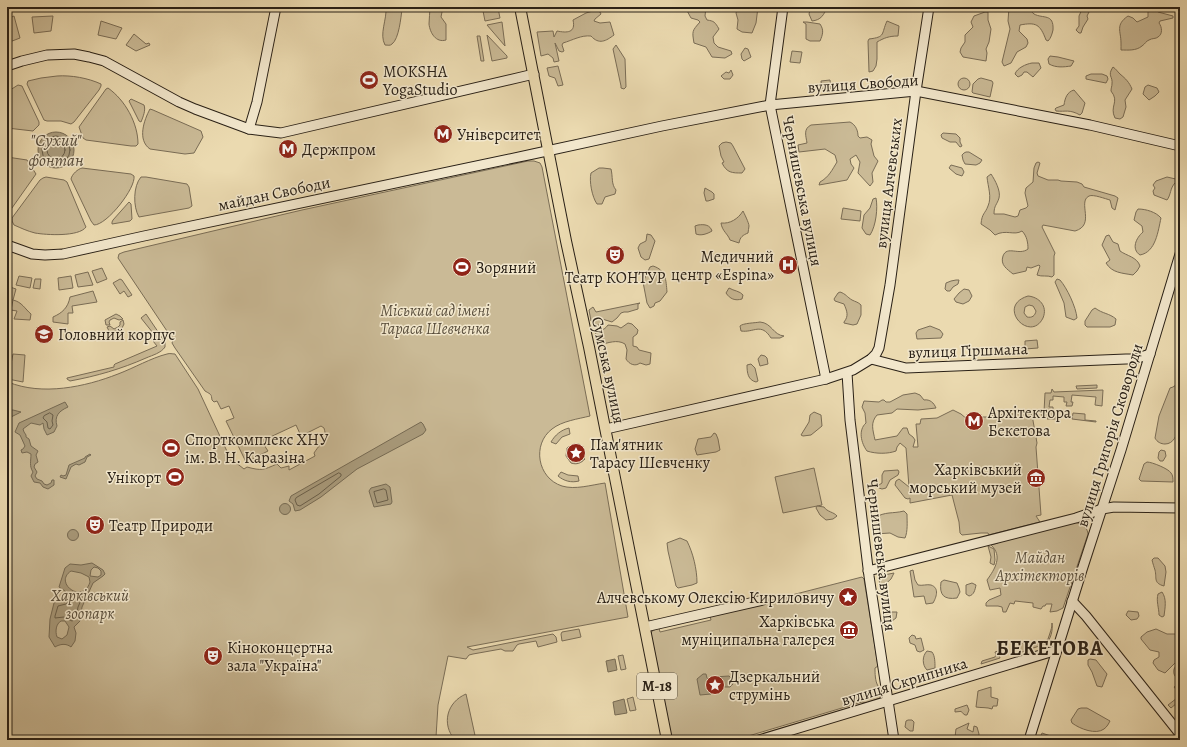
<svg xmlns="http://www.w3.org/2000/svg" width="1187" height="747" font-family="Alegreya,serif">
<rect width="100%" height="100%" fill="#ebdab0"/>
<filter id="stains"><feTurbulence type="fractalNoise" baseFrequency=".005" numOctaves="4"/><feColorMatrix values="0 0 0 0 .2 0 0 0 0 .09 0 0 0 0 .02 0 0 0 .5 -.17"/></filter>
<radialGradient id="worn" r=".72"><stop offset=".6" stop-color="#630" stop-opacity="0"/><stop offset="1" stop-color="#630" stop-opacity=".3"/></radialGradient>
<!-- green -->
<g fill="#caba96" stroke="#7a6d56" fill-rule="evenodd">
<path d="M386,7H405L402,9C401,17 399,39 392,44C390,46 388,45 385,45C379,34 387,20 386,7Z"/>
<path d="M430,7H437L442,12L441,17L446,24V40C436,43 430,33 429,24C429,18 430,13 430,7Z"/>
<path d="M685,7H706L705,16L707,20C714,21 715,22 719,29L713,37L714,43L718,47L731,51L732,54L725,58L712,57L706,47L694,43C692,31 692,31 700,22L698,20L691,18Z"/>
<path d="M738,7H758L756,23L752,33L742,32L737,29L738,20L736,13Z"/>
<path d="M813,7H827C824,15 821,20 812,21L809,14L810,10Z"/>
<path d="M1009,7C1014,7 1023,5 1028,7C1031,9 1031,12 1034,14C1043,19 1054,13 1053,30C1052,34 1051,38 1048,41L1046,40C1040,24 1036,22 1020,25L1019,31L1027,39L1028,43L1026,47L1017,52L1011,63L1004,66L1002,62L1010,29L1008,21Z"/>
<path d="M1083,7H1094L1090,10L1087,16L1088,19L1083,27L1081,33H1079L1076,30L1079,26V16Z"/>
<path d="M1148,7H1158V12L1173,16V18L1160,21L1159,23C1162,27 1163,34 1158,37C1156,39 1152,38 1149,40C1146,41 1145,44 1142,46C1136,51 1128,50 1121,50C1121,48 1121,45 1121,43C1121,31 1115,25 1128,16L1133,18L1137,22L1148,17Z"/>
<path d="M498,8L500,18L485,21L483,11Z"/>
<path d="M596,10L600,12L601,14L595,19L594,21L600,23L610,22L614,35C606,41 599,45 591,36C581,35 573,40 563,43L562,45L564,51L562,52L559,51L555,43L559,61L554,62L553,58L548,54L541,56L537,32L553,31L554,37L557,31C567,33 576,33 573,20L586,13Z"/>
<path d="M985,12H988V20L991,29L989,42L986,49L987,53L986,61L963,57L960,52L961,48L965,42V35L973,27L971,22L974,16Z"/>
<path d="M14,16L20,38L7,43V19Z"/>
<path d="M53,16L51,31L34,33L32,17Z"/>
<path d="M101,21L122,28L116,39L98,35Z"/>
<path d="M887,21L899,26L898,36C889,36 884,38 877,42V59L876,66L873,71L869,72L868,41L869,39C886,37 881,34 887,21Z"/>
<path d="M502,22L505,46L487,25Z"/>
<path d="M803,22H807L820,24C824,30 823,34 820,41H810L806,39V24Z"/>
<path d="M134,34L146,44L149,43L150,45L136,51L126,45Z"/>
<path d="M487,35L507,56V58L492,61Z"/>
<path d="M477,36H480L484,61H481Z"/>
<path d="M616,45L625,59L626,87L624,89L621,88V86L613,49Z"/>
<path d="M745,48L748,49L751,57L744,61L742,59L741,54Z"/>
<path d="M792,51L802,52L800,63L790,62Z"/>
<path d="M1050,56L1058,57L1074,61L1071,66C1064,67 1056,68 1049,64L1048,59Z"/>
<path d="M1032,63H1039L1041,68L1033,77L1027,72H1024L1022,75L1018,77L1015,74C1017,68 1026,64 1032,63Z"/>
<path d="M558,66L563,85L558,86L555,78L549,76L547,68Z"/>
<path d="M1113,67C1116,69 1117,71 1120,74C1126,79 1129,82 1132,89L1125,100L1126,107L1123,117L1120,119L1115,118C1109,106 1120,102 1111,91C1111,88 1112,86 1112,84C1113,76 1107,76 1113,67Z"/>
<path d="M731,70L733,75L730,79H724L721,76L726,72L729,73Z"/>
<path d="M1091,74H1102L1107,76L1108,79L1106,83L1086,79V76Z"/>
<path d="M57,76C71,75 88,78 101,84V86L99,90L74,122L71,124L61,121H47L44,120L27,84L28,81L41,78Z"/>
<path d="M981,78L992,81L993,83L990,97L973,93L972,92L973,84L978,79Z"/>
<circle cx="964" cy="84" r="6"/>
<path d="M830,80L831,89L822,90L821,81Z"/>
<path d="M18,85L22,86L39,122V125L33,131L7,128V92Z"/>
<path d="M1148,85L1157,88L1159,92L1155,96L1149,100L1143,94L1145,87Z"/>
<path d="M108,88C125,100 138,123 138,144L136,146H131L86,140L83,138L79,127L106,89Z"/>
<path d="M1074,90L1085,103L1082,113L1080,115C1069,109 1066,112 1056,111L1055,109L1056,108L1064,105C1065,98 1067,92 1074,90Z"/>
<path d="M131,99L144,105C146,110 143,117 141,122L139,121L129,101Z"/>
<path d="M150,109L153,110L201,131L203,137L194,153L185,154L150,149C137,140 144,120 150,109Z"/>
<path d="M850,122C856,125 858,131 858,136L860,138L867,137L872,140L871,144L874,156L878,161L872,173L873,182L870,186L858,173L860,162L856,155L850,159L851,164L854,168L847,180L819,185L820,182C829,177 832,170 837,162L835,155L825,149L799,152L798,145L807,143C806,136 803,129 811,125Z"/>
<path d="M943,133L956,134L960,138V142L962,146L960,147L956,142H950L942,138L941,135Z"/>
<path d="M726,142L731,143L733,146L745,169L742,173C732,173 727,173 722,163L724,162L721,156L719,146L722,143Z"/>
<path d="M966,152H969L982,160L980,163L976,165L965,164L963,160L962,155L964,153Z"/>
<path d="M7,157L27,160L36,174L7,215Z"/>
<path d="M528,161H534L540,163L542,167L590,416C578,419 562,421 552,429C532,444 537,478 562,486C575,490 591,485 605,483L628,617L467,647L473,650L553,634L556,637L557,642L538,647L536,641L519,644L517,645L513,651H505L501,649L473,654L469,655L466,659L448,656L438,705L436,737L413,736L392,740H7L8,382C42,396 85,387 118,374C134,368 151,358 167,354C170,353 172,354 175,354L198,389L232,462H235L244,469L247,467C262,471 263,470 277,464L281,468L289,466V470L315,456L314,453C316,450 318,447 321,444C327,439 326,436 324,428L321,426L301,436L296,425L266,439L267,442L264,445L268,451L246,462L226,421L234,418L229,406L221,409L217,401L214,402L212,400C211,394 212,395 205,391L175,348L172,343L173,340L118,258L119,254L124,252L302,210Z"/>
<path d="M1038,162L1040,163L1037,173L1038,176L1048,180H1058L1061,181L1077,182L1082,184L1084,187L1115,196L1118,198L1115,210L1112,208L1110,200C1106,199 1093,194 1089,196C1077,202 1096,225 1075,231L1043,225L1042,227L1055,253L1054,256V275L1052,277C1047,275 1042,277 1037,275L1040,266L1039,265L1031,268L1027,267L1026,271L1013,274C1007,269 1000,265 1003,256C1007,245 1019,256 1028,249C1028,243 1027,236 1022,231C1014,236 1006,229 995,235L990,230L981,224C982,213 985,214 988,206C992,197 988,187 987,177L991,174C995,180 1001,191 999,198C997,205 994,205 994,214H1004L1015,217L1018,216L1020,210L1026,208L1028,206L1025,193L1026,188L1033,182L1034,168L1036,163Z"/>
<path d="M951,165L962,168L964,172L962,176L956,174L949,168Z"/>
<path d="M82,168L131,174L134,176C136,188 107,225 94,225L91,221L71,179C72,174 78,169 82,168Z"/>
<path d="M599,168H603L611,169C613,177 611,184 616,190L615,194L605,197L602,204H597C592,197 589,181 591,173Z"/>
<path d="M46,177L64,180L67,182L85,225L86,227C79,237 46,235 35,233C27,231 21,228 14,225L12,221V218L40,180L43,178Z"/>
<path d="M141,177H146L187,184L189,187L192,206L189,208L139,217C133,207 133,186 141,177Z"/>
<path d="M1167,177L1180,180V185L1175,183C1170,188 1171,195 1167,200L1154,195L1153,191L1155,188L1153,185L1156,181Z"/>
<path d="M705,188L712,192L714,194V199L708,201H706L704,193Z"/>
<path d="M876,198C878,208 876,226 870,235L866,234L862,228L864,215L870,208L873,199Z"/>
<path d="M129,202L131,204L132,219L130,221L112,224V222L113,220Z"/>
<path d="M843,208L861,211L860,221L841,219Z"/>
<path d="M1138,209C1146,209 1156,212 1161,218C1158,231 1156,252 1140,255C1131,249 1136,238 1143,232L1142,226L1134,220L1136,212Z"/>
<path d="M743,211C744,213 749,223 749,226C749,228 748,231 748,233C743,235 740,237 739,243L730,240C728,234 722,231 721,223C730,224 738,219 743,211Z"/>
<path d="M698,225C705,224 710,225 712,231C707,234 701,236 696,234L695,226Z"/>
<path d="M647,234L651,235L655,241L649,259L645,260L641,257L638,248L640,244L646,241Z"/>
<path d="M1109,235L1113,242L1118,244L1120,251C1127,256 1137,257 1140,266L1137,271L1133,275C1122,273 1112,273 1106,263L1110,260L1102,245L1106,236Z"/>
<path d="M653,266C666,270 666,280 667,292L660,301L655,303L654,306L650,308L647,303L643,282L650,267Z"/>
<path d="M102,268L107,279L97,283L92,271Z"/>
<path d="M88,272L93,285L78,287L75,275Z"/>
<path d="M19,276L32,278L30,288L16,285Z"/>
<path d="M71,276L73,288L59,290L58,278Z"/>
<path d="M35,279H41L40,289L33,288Z"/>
<path d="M120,279L122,280L132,295L128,297L124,291L120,294L113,283Z"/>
<path d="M1057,279L1060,280C1067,288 1076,307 1077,318L1074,320L1066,317L1064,303L1055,282Z"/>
<path d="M956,280H959L958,284L953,287L950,291H947L945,289L946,283L951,281Z"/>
<path d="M7,286L16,289L13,300C22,302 25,309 31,314L30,320L14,319L17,311L11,310L13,300L7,298Z"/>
<path d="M729,288C734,291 740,291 743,295L742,299C735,301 730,299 726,293Z"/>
<path d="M964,289L969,290L972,296L969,301L963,304L956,302L954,299L959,293Z"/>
<path d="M93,291L97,302L72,306L73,313H68V324L53,322V317C62,313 68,308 70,297Z"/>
<path d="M840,292C846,294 847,297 852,300C856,302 858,302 861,305V315L857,324L853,325L844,323V322C849,316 847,311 844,304L835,301L834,299L838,293Z"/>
<path d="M1028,296C1039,297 1048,306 1043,318C1030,344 995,306 1028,296ZM1029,305L1033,306L1036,311C1035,316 1032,318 1027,317L1024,313L1025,307Z"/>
<path d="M640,303L638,304V309L628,312H624L621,313L617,318L612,322L602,319L601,321L603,323L602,325H595L591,321L589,310L593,307L596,312Z"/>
<path d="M1095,308C1103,314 1109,313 1116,319L1115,325L1110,327H1087L1085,325V321L1092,310Z"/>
<path d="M116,314L120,316L123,319L119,320L114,318L110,320L109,322L110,325H106L105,320Z"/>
<path d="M146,314L165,342V347C161,353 153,355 146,358C121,369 97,376 70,381L67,379V378L114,367V365L115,364L157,346L149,336L153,333L141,318Z"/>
<path d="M123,320L124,324L122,328L110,333L107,327L110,326L114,329L118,327L120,325V322Z"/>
<path d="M760,322C772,323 773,335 784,336L780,338H771C761,322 754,333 741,331L740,326C743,323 755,323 760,322Z"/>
<path d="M628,323L632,324L638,330L637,334L633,337V346L637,347L639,350L651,353L650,364L646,365L640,363C635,367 629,364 626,359L627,350L625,344C617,339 608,343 599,345L596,340L595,334C599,330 604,331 608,325L617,326L621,328Z"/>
<path d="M930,326L940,330L943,334L941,338L917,339L916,333L918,330Z"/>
<path d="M1037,340L1038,348L1025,349V341Z"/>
<path d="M13,354L25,355L23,382L8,379Z"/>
<path d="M761,355L765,356L767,358L768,364L760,366L758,359Z"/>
<path d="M751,364L755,368L758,381L756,382C748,380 747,373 747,365Z"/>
<path d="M1180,382C1180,387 1180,392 1180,397C1180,409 1182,444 1165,444C1161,444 1157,442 1155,438L1159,416L1170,388L1173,387Z"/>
<path d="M1097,385V388L1077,389L1076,386Z"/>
<path d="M1052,389L1054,392L1103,390L1102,406L1095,405L1096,397L1072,395L1071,402H1073L1072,406H1066L1067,402H1064V397L1053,396V400H1050L1049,407H1053V417H1059V419H1047V417L1042,418L1041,412H1044L1045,393H1051Z"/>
<path d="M915,393L920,395L924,400C930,399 934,403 936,408L918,410L897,409L892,413L877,415C870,423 873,430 875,440L897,436L903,428H907L909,434L913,437L915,440L913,447H918L916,424H920L921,419L937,418L953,410L961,414L968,420L973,417H989L994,415L1029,413L1032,415L1037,443L1036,447L1041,515L1036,516L1040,522L989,535L988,533H981L962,535L960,533L959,522L952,495L910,503V498L908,499L905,498L895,485L896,481L899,479L909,487L906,448L900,443L897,447L896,451C888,454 876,454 867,451C861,443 858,430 866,423L865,413L862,407L864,401L879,402L882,400H884L886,402H890L903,395Z"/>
<path d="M814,412L821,415L822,426L811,435L803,436L801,435L809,422L810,415Z"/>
<path d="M1073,413L1085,414V420L1096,421V422L1072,419Z"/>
<path d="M569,428L570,434L562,437L556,444L551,442C555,435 561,430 569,428Z"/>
<path d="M714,433L716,434L718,439L720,450L716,452L697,455L695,449L698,439L711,437Z"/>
<path d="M574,444H579L583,447L581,448C562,438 567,473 582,458L585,459C581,463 577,465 571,463L566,456L567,448Z"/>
<path d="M1161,450L1165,451L1166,456L1163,461H1160L1158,458L1159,452Z"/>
<path d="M1147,462C1152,462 1169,469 1171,473C1173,475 1173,479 1173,482L1141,481L1139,479L1144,464Z"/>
<path d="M814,468L822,505L783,513L775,477Z"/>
<path d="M898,470L899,472L898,475L890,480L886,488L882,489L876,487L882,483V475L884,471Z"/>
<path d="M561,472L568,475L578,476L579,481C571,483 564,481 558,476Z"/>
<path d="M817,506L824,507C827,512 834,512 837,516L833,519L826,520L820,515L816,508Z"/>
<path d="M904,511L907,514C907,522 908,531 905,538L898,537L890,533L875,534L873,525L874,518C886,511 892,514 904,511Z"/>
<path d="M1073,522C1080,523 1087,525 1088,534L1063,608L1057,611L1050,612L1052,604H1046L1045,606H1043L1041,609L1033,607V603L1015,601L1014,604L1010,603L1006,612H1003L1002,607L998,606H986V603L989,600L1001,595L1000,588L990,590L987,580C995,569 1003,556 991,545L998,543L997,541Z"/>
<path d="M680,538L687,541C693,553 697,569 697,583L692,585L678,588L676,586L668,551L667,543Z"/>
<path d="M988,546L994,549L995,560L994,565L990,563L991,557Z"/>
<path d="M1154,558H1158L1165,566L1166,572L1164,586C1153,583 1157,578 1155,570C1154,567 1153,564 1152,560Z"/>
<path d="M913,570L915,580L918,585C922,586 927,584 931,585C940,588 936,598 933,603L926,604L924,596L914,597L910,571Z"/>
<path d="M894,573L891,579L880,589L879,576Z"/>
<path d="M862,577L864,579L878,666L875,668C875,673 875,681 878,686C880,691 882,692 880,698L866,703L862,702L735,740H672L651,634L652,631L659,628L660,632L711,620L710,616Z"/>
<path d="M944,580L957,583L959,588L960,592L957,598C944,600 939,595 941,582Z"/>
<path d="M972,583L976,585C975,590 974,595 969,596L966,594V585Z"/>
<path d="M1162,592C1167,599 1165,608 1164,616L1162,617L1159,615C1159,608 1156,601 1158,594Z"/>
<path d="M1128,611L1138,612L1139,616L1137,619L1131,620L1126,615Z"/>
<path d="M889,612H897L896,618L892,621L885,620L884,614Z"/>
<path d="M1052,623C1053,630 1051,640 1045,644L1019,653V643C1025,643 1044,645 1048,639C1049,637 1049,635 1050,633C1051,629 1052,628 1052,623Z"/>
<path d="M579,629L581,637L562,641L561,634L562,632Z"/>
<path d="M1156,629L1167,634H1180V658L1165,673L1158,670L1153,663L1154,660L1159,657V652L1150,650L1141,639V637L1147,632Z"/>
<path d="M912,635L915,636L916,639L921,638L924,650L920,652L917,651L915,645L910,643L909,638Z"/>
<path d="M927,651L932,652C935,656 935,662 935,668L927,670C922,665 922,656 927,651Z"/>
<path d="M998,651L1000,658L981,664L982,661L995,657L996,655L995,652Z"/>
<path d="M623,655L626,669L621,670L618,656Z"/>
<path d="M1090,659L1096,660L1107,674L1102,687L1097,686L1092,672L1088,665V660Z"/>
<path d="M1180,661V681C1171,674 1172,669 1180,661Z"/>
<path d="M1180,682V706L1177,703L1171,708L1168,705L1177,698L1175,696L1179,693L1174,687Z"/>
<path d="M991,687V697L998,699L997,706H993L992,709C987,707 981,708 976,707L978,691Z"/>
<path d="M466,694L476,740H455C441,724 447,702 466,694Z"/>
<path d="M633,697L636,710L630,711L627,699Z"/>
<path d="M967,705L969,710L967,715H965C959,711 965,711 955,712V709Z"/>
<path d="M1081,708H1087L1110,721C1109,723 1107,727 1104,729C1096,735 1080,729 1072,723L1071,720L1078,709Z"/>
<path d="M908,720H912L914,722L913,731H910L905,727L906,721Z"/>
<path d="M969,723L967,729L973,732L974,726L977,727L979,734L978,740H967L955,737L956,729Z"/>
<path d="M1042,733L1062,740H1039Z"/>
</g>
<!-- water -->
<g fill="#a99b7c" stroke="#766a53" fill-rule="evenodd">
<circle cx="56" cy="150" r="18"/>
<path d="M65,402L68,407C59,411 54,416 57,426L54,432L47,435L44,429L43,423L40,425L31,423L23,429L24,432L26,435V437L29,439L31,446L38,451L36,455L38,462L35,464L34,467L37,472L35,476L37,479L42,481L44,484L47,485L51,483L52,480H54V485L48,489L43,487L40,483L34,482L31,476L33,472C29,466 31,461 31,454L27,452L22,453L21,450L23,449L25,446L20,435L15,432L19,423Z"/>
<path d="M7,410H13L21,412L9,418L7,417Z"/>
<path d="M421,422L423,424L426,430L423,434L357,469L321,497L300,510L295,511L293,504L289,501L291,496Z"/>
<path d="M90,454L91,455L87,457L85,462L79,465L76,464L71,467L66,479L60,477L61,475L63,476L66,475L69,465L85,458V457Z"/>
<path d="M386,484L390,487L392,502L391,504L374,507L369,491L371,488Z"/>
<circle cx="285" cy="509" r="5.5"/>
<circle cx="73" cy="535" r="5.5"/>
<path d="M92,563L103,570L105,574L103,576L93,583L82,607L80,621L74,627L76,633L75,641L71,647C66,643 60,644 55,647L49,637L50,619L54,603L57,601H63L66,598L65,591L59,587L65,568L70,564L81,565ZM94,567L98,568L101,571V575L98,577L90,576L91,570ZM71,571L81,573L89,577L90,582C83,605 53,583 71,571ZM61,621H65L69,627L67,635L62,639L57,637C55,631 56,624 61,621Z"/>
<path d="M615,659L617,670L608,672L606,661Z"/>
<path d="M703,674H706L707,678L708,679L714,677L729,676L733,680V684L730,687H719L716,689L711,694L700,695L697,679Z"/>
<path d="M624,699L627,713L615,715L613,702Z"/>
</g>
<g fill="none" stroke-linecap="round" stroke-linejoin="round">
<!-- shore -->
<g stroke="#695e49" stroke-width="1">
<circle cx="56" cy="150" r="14"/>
<circle cx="56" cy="150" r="9"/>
<path d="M50,413L53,415L52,421L53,425L50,429L48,428L47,422L43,418L44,416Z"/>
<path d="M339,473L341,474V476L319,494L300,506L297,505L295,500L296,498Z"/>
<path d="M384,489L386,490L388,500L377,503L374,492Z"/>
<path d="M71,595L80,596L82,598L78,607L76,619L72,621L64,617L55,618V616L58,606L66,604Z"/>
</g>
<!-- secondary casing -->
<g stroke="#292016" stroke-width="11">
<g id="secondary">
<path d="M783,7L770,105L826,379"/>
<path d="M7,66L22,61L47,55L74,54L89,57L104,61L179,102L195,109L249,129L281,133L534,74"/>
<path d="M249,129L257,102L276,7"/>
<path d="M7,245L32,254L45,255L63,254L144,236L533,154L662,126L770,105L916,91L1090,125L1180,146"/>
<path d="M871,359L906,368L1126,359H1135L1150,354"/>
<path d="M847,373L850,420L869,576L894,740"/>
<path d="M606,429L826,379L853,370L871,359L876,354L879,348L890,285L916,91L929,7"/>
<path d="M868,571L1076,518L1102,509L1114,507L1180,508"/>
<path d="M1072,601L1086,616L1180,734"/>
<path d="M645,627L763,600"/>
<path d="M759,740L1057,650"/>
<path d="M1029,740L1082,570L1121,450L1180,254"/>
</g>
</g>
<!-- primary casing -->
<g stroke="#292016" stroke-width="12">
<path id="primary" d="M520,7L566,241L589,347L667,740"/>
</g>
<!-- secondary -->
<use href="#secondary" stroke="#f2e7cc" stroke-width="9"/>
<!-- primary -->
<use href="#primary" stroke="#ebdab0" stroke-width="10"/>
</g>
<!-- icons -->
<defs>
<g id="stadium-disc" transform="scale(1)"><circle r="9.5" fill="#8f2418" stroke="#f2e7cc"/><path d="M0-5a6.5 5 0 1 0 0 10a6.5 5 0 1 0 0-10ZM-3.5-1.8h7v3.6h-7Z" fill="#fff"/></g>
<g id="metro-disc" transform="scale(1)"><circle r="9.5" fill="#8f2418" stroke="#f2e7cc"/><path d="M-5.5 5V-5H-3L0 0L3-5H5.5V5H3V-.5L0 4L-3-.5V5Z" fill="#fff"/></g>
<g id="theatre-disc" transform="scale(1)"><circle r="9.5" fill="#8f2418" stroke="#f2e7cc"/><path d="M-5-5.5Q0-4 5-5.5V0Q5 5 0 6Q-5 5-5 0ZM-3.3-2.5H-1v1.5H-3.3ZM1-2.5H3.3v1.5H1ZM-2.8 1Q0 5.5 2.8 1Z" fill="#fff"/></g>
<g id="hospital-disc" transform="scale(1)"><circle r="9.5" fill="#8f2418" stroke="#f2e7cc"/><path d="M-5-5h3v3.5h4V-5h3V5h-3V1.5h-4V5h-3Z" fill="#fff"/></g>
<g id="university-disc" transform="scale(1)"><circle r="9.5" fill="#8f2418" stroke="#f2e7cc"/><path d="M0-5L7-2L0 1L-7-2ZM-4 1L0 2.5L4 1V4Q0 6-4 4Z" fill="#fff"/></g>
<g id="sight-disc" transform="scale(1)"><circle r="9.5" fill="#8f2418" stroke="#f2e7cc"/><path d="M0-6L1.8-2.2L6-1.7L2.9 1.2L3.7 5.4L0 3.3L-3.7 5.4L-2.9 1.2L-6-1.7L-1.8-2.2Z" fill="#fff"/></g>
<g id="museum-disc" transform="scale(1)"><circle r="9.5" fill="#8f2418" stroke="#f2e7cc"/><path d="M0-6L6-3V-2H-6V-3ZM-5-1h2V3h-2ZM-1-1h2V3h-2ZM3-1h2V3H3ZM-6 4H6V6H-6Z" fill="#fff"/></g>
</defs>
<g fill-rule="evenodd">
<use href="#stadium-disc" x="369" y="80"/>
<use href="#metro-disc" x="443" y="134"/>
<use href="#metro-disc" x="288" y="149"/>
<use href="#theatre-disc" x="615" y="255"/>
<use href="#hospital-disc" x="788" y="265"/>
<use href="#stadium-disc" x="462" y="267"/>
<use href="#university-disc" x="44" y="334"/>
<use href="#metro-disc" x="974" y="421"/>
<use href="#stadium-disc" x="171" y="448"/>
<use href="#sight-disc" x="576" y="453"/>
<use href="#stadium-disc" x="175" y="477"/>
<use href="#museum-disc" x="1036" y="478"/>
<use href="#theatre-disc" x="95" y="525"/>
<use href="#sight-disc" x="848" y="597"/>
<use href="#museum-disc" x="849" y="630"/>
<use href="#theatre-disc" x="213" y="656"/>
<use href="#sight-disc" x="715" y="685"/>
</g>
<g text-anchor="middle" stroke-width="3" stroke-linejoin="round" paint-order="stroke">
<!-- shield labels -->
<rect fill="#f2e7cc" stroke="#655c4d" stroke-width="1" x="637" y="673" width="40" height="26" rx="3"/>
<g font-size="15" font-weight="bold" fill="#292016">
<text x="657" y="691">М-18</text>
</g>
<!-- poi labels -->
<g font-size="16" fill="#292016" stroke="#f2e7cc" text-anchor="start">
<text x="383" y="77">MOKSHA<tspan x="383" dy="18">YogaStudio</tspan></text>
<text x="457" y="140">Університет</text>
<text x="302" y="155">Держпром</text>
<text x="774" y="262" text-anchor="end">Медичний<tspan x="774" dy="18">центр «Espina»</tspan></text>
<text x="476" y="273">Зоряний</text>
<text x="615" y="283" text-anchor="middle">Театр КОНТУР</text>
<text x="58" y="340">Головний корпус</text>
<text x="988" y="418">Архітектора<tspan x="988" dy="18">Бекетова</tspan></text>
<text x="185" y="445">Спорткомплекс ХНУ<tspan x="185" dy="18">ім. В. Н. Каразіна</tspan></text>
<text x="590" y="450">Пам'ятник<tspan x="590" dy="18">Тарасу Шевченку</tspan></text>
<text x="1022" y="475" text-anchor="end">Харківський<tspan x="1022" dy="18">морський музей</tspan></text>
<text x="161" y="483" text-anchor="end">Унікорт</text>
<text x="109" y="531">Театр Природи</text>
<text x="834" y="603" text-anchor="end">Алчевському Олексію Кириловичу</text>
<text x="835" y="627" text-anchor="end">Харківська<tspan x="835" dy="18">муніципальна галерея</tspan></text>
<text x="227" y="653">Кіноконцертна<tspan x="227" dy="18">зала "Україна"</tspan></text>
<text x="729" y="682">Дзеркальний<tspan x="729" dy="18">струмінь</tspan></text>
</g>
<!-- street labels -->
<g font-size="16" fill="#292016" stroke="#f2e7cc">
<text transform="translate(863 83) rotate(-4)" y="6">вулиця Свободи</text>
<text transform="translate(888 183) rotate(-83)" y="6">вулиця Алчевських</text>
<text transform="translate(803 191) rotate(79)" y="6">Чернишевська вулиця</text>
<text transform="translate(274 193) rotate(-12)" y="6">майдан Свободи</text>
<text transform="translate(968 350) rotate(-2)" y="6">вулиця Гіршмана</text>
<text transform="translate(609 370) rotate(78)" y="6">Сумська вулиця</text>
<text transform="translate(1109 435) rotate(-73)" y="6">вулиця Григорія Сковороди</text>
<text transform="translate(882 555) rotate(83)" y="6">Чернишевська вулиця</text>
<text transform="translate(904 681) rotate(-17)" y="6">вулиця Скрипника</text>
</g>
<!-- park labels -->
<g font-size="16" font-style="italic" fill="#594e3c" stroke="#f2e7cc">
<text x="435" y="316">Міський сад імені<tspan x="435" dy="18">Тараса Шевченка</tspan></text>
<text x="1040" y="563">Майдан<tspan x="1040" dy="18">Архітекторів</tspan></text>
<text x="90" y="601">Харківський<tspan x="90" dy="18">зоопарк</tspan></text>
</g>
<!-- water labels -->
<g font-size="17" font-style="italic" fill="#564b3a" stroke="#f2e7cc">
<text x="56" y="146">"Сухий"<tspan x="56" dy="20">фонтан</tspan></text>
</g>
<!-- district labels -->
<g font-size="20" font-weight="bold" letter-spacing="1" fill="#292016" stroke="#f2e7cc">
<text x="1050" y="655">БЕКЕТОВА</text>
</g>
</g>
<!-- margin -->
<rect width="1187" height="747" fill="none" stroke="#ebdab0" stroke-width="24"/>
<rect x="8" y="8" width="1171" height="731" fill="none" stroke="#292016" stroke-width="2"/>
<rect x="12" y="12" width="1163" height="723" fill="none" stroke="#292016"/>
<rect width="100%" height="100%" filter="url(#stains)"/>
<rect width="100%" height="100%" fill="url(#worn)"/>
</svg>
